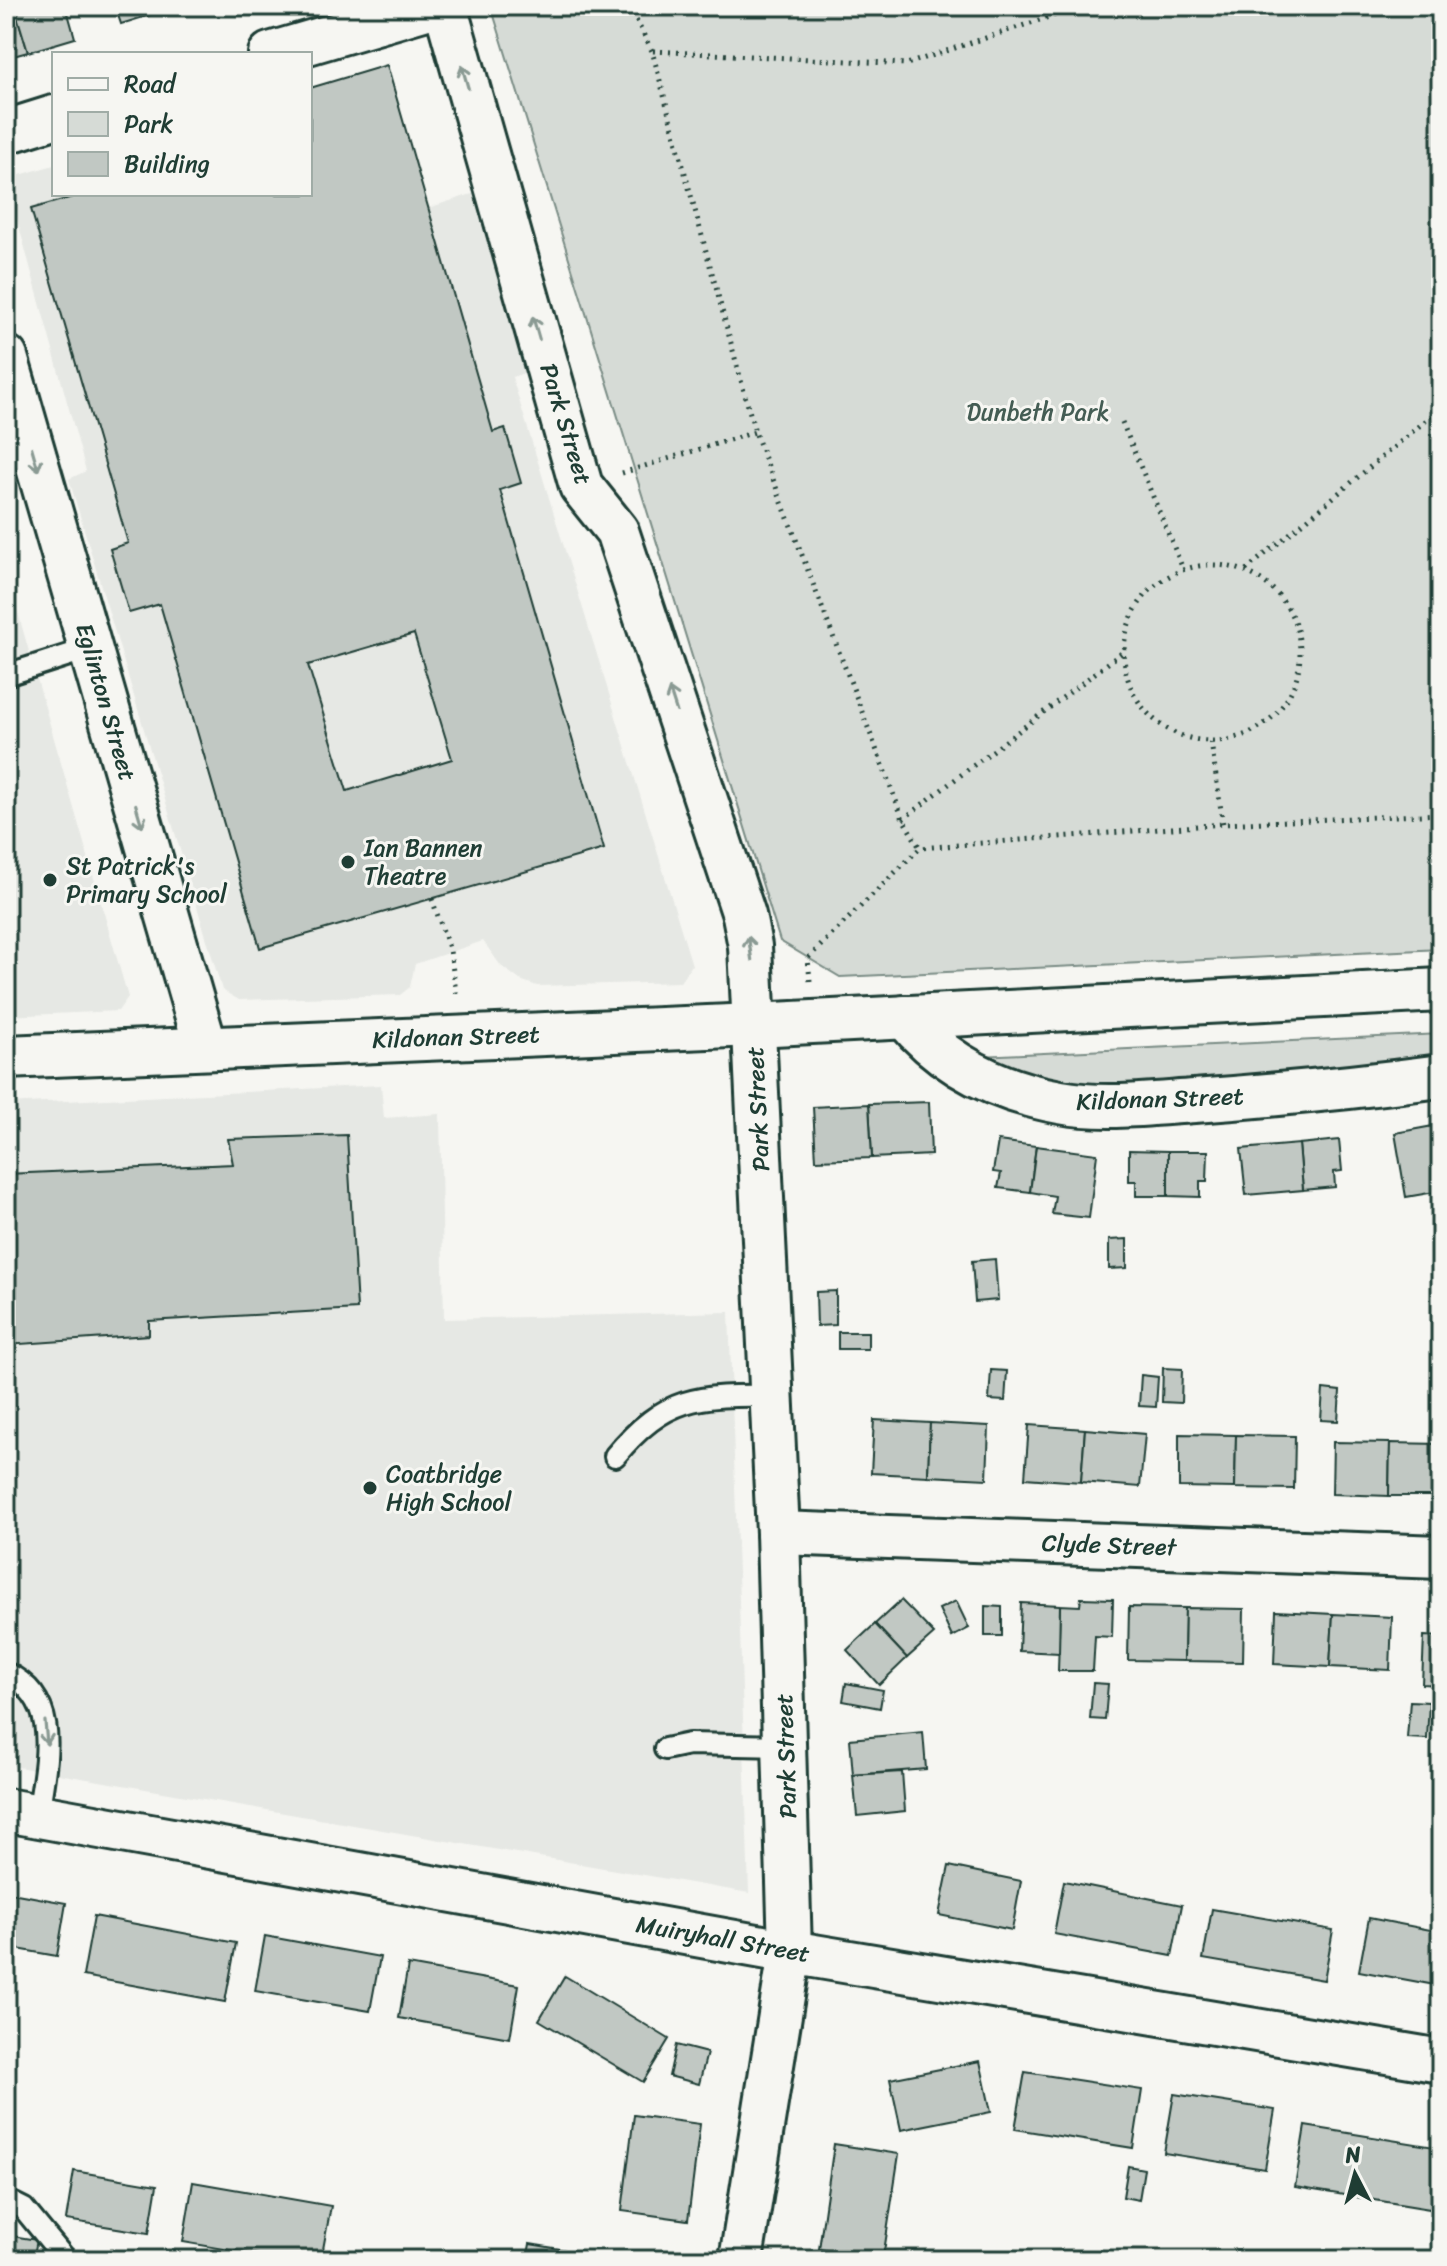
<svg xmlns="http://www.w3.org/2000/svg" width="1447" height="2266" font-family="Sriracha,sans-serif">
<rect width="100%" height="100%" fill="#f6f6f2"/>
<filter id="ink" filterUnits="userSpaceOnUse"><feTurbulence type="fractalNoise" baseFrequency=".0125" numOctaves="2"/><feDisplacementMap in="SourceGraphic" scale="16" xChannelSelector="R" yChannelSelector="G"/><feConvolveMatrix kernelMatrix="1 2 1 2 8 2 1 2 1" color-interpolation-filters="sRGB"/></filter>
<g filter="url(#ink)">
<!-- built -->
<g fill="#e6e8e4">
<path d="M387,65L428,208L475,193L527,372L512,377L692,965L680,982L537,986L520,980L501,966L483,941L415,964L410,987L400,995L239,1000L222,990L69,479L86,471L6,179L54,165V194H310V88Z"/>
<path d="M6,571L128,997L118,1011L6,1016Z"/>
<path d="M381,1085L384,1118L440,1114L444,1319L729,1312L749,1893L6,1765V1104Z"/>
</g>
<!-- green -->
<g fill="#d6dbd6" stroke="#7a8c85" stroke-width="2">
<path d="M491,6H1441V949L840,977L780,941Z"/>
<path d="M1441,1034V1065L1065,1090L980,1056Z"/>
</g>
<!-- building -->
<g fill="#c1c8c3" stroke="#1f3d34" stroke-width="2" fill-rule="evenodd">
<path d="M6,6H14L28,52L6,58Z"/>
<path d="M14,6H66L75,38L28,52Z"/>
<path d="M115,6H172L173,8L121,24Z"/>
<path d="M387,65L493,432L505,428L521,483L500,490L604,849L260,948L160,604L129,613L110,549L128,543L31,209L83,194H310V88ZM414,634L452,759L347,791L308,665Z"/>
<path d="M929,1102L931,1155L872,1158L869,1104Z"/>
<path d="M869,1104L872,1158L816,1160L813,1107Z"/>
<path d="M1441,1125V1171L1433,1126Z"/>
<path d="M1433,1126L1441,1191L1406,1197L1395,1133Z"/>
<path d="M347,1135L357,1309L149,1321V1335L6,1345V1174L233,1164L228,1139Z"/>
<path d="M1339,1140L1342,1171L1334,1172L1335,1187L1303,1190L1299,1144Z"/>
<path d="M998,1141L1036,1146L1030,1192L998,1188L1001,1173L993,1172Z"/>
<path d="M1299,1144L1303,1190L1246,1195L1241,1149Z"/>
<path d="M1036,1146L1097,1154L1089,1218L1052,1214L1055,1196L1030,1192Z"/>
<path d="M1129,1150L1168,1151V1196H1136V1181H1129Z"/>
<path d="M1168,1151H1208L1207,1181H1200V1197L1168,1196Z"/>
<path d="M1127,1239V1268L1109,1269V1240Z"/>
<path d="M995,1259L998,1300L975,1302L972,1261Z"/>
<path d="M836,1291V1325L817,1326L816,1292Z"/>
<rect x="838" y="1332" width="30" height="17"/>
<path d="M1163,1368L1182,1369L1181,1403L1162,1402Z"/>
<path d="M991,1370L1007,1371L1005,1401L989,1400Z"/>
<path d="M1141,1375L1158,1377L1156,1407L1139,1406Z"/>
<path d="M1323,1389L1340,1391L1338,1421L1321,1420Z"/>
<path d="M874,1420L930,1423L928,1476L871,1473Z"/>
<path d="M930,1423L989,1426L987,1479L928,1476Z"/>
<path d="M1029,1425L1085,1429L1081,1482L1025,1478Z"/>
<path d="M1085,1429L1145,1434L1140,1487L1081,1482Z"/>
<path d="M1179,1434L1236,1435L1235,1488L1179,1487Z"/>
<path d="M1236,1435L1295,1436L1294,1489L1235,1488Z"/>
<path d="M1333,1442L1390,1443L1389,1496L1332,1494Z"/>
<path d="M1390,1443L1441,1444V1496H1389Z"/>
<path d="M6,1467L10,1556L6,1557Z"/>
<path d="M1081,1598L1113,1599L1112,1637L1095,1636L1093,1671H1058L1060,1605L1080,1606Z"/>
<path d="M901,1600L934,1634L907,1658L875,1624Z"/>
<path d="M956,1601L969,1628L952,1637L939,1609Z"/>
<path d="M1021,1603L1060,1605L1059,1653L1019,1651Z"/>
<path d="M985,1606L1002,1607V1636H985Z"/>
<path d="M1129,1607L1185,1608L1184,1661L1128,1660Z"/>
<path d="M1185,1608L1244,1609L1243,1662L1184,1661Z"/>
<path d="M1276,1611L1333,1614L1330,1667L1274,1664Z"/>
<path d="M1333,1614L1392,1617L1390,1670L1330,1667Z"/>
<path d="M875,1624L907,1658L879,1685L847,1650Z"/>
<path d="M1424,1636L1441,1637V1685L1422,1684Z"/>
<path d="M846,1683L883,1690L880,1708L843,1701Z"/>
<path d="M1093,1683L1108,1684L1105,1720L1090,1719Z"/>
<path d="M1410,1701L1429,1702L1427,1739L1407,1738Z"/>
<path d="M923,1732L926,1769L853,1775L850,1739Z"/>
<path d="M902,1772L905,1811L857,1816L853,1775Z"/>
<path d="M949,1866L1021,1881L1012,1930L939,1915Z"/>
<path d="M1064,1881L1182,1905L1172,1956L1054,1934Z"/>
<path d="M6,1892L66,1903L57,1956L6,1947Z"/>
<path d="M1212,1909L1333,1930L1324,1980L1203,1959Z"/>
<path d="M94,1916L236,1943L225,2002L83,1976Z"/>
<path d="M1369,1918L1441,1932L1435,1985L1359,1971Z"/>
<path d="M265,1936L380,1957L370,2011L255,1991Z"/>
<path d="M408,1965L519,1985L510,2038L399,2018Z"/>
<path d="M565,1976L669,2039L643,2082L539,2020Z"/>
<path d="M676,2045L707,2053L699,2084L669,2076Z"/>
<path d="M980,2061L991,2112L901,2130L890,2079Z"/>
<path d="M1025,2072L1142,2090L1133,2148L1015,2129Z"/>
<path d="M1174,2094L1275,2110L1265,2169L1164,2153Z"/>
<path d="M634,2115L700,2124L688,2220L622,2211Z"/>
<path d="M1305,2126L1441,2148L1436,2210L1295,2187Z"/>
<path d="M834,2144L899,2154L883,2258L819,2249Z"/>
<path d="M1128,2166L1144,2169L1139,2200L1123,2197Z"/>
<path d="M74,2171L157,2185L149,2233L66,2220Z"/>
<path d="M193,2182L331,2206L321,2260H288L183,2242Z"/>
<path d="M6,2235L37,2240L33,2260H6Z"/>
<path d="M530,2244L626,2260H527Z"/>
</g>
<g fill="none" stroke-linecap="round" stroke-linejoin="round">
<!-- lane casing -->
<g stroke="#1f3d34" stroke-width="26">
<g id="lane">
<path d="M6,675L91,648"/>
<path d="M615,1456C665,1396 698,1395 771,1396"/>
<path d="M6,1673C64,1700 45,1764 38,1816"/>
<path d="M665,1749L689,1744L786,1746"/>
<path d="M6,2200L24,2209L66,2260"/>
</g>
</g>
<!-- street casing -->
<g stroke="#1f3d34" stroke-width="48">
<g id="street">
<path d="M445,6L581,486L617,531L744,915L750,946L778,1533L790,1952L741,2260"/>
<path d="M270,54L433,6"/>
<path d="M6,132L54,117"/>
<path d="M6,357L206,1048"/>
<path d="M905,1017C944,1065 999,1091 1060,1102C1103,1110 1151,1104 1194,1101C1276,1095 1358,1087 1441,1076"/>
<path d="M6,1057L754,1025L1441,990"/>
<path d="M778,1533L1441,1557"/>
<path d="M6,1810L790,1952L1441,2061"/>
</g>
</g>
<!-- path -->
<g stroke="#1f3d34" stroke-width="5" stroke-dasharray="2 6" stroke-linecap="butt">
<path d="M629,6L652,51L755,432L903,819L920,848"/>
<path d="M653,51L907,64L1082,6"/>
<path d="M1122,422L1183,569"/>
<path d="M622,473L755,432"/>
<circle cx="1212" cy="653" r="88"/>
<path d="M1246,570L1441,408"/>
<path d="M1211,742L1223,824"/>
<path d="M903,819L1124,651"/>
<path d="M432,899L450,951L457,998"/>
<path d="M810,981L808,958L920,848L1223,824L1441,814"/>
</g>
<!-- lane -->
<use href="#lane" stroke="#f6f6f2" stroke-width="20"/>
<!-- street -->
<use href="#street" stroke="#f6f6f2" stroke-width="42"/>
</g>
<!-- one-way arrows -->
<defs><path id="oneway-shaft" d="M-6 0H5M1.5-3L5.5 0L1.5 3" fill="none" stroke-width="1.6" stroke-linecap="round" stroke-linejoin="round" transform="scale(2)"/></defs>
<g stroke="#8a9a93">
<use href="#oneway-shaft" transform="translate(465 77) rotate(-106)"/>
<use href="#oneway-shaft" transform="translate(536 328) rotate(-106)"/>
<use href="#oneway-shaft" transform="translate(35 459) rotate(74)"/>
<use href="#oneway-shaft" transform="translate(673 700) rotate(-108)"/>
<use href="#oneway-shaft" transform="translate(139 816) rotate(74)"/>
<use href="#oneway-shaft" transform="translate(750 948) rotate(-98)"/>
<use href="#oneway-shaft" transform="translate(46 1733) rotate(85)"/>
</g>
</g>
<!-- markers -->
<g fill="#1f3d34" stroke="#f6f6f2" stroke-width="3">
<circle cx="348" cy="862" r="8"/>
<circle cx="50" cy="880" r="8"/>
<circle cx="370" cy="1488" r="8"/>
</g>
<g text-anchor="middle" stroke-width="6" stroke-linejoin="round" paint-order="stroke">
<!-- park labels -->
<g font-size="24" fill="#445d54" stroke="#f6f6f2">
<text x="1038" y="420">Dunbeth Park</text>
</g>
<!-- street labels -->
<g font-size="24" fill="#1f3d34" stroke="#f6f6f2">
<text transform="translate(566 424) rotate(73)" y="8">Park Street</text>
<text transform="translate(106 702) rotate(74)" y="8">Eglinton Street</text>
<text transform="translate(456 1037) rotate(-2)" y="8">Kildonan Street</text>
<text transform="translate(1160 1099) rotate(-2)" y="8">Kildonan Street</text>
<text transform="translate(758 1109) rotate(-93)" y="8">Park Street</text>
<text transform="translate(1109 1545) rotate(2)" y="8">Clyde Street</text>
<text transform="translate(786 1756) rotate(-92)" y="8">Park Street</text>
<text transform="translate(723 1939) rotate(10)" y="8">Muiryhall Street</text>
</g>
<!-- poi labels -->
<g font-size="24" fill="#1f3d34" stroke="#f6f6f2" text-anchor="start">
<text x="364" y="856">Ian Bannen<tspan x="364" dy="28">Theatre</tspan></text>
<text x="66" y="874">St Patrick's<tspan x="66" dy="28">Primary School</tspan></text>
<text x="386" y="1482">Coatbridge<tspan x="386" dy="28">High School</tspan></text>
</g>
</g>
<!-- margin -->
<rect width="1447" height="2266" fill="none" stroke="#f6f6f2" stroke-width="32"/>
<rect x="16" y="16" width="1415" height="2234" fill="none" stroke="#1f3d34" stroke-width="3" filter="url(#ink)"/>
<!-- legend -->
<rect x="52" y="52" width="260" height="144" fill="#f6f6f2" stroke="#a0aca6" stroke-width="2"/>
<rect x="68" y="78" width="40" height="12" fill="#f6f6f2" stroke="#a0aca6" stroke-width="2"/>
<text x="124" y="92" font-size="24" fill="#1f3d34">Road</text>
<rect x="68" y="112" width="40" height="24" fill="#d6dbd6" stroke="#a0aca6" stroke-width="2"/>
<text x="124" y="132" font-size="24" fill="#1f3d34">Park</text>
<rect x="68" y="152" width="40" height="24" fill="#c1c8c3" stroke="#a0aca6" stroke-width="2"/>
<text x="124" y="172" font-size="24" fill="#1f3d34">Building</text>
<!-- north arrow -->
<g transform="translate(1355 2174) rotate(354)" stroke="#f6f6f2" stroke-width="6" paint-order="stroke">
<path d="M0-6L14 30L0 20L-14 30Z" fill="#1f3d34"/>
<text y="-12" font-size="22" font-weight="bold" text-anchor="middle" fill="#1f3d34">N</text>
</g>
</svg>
